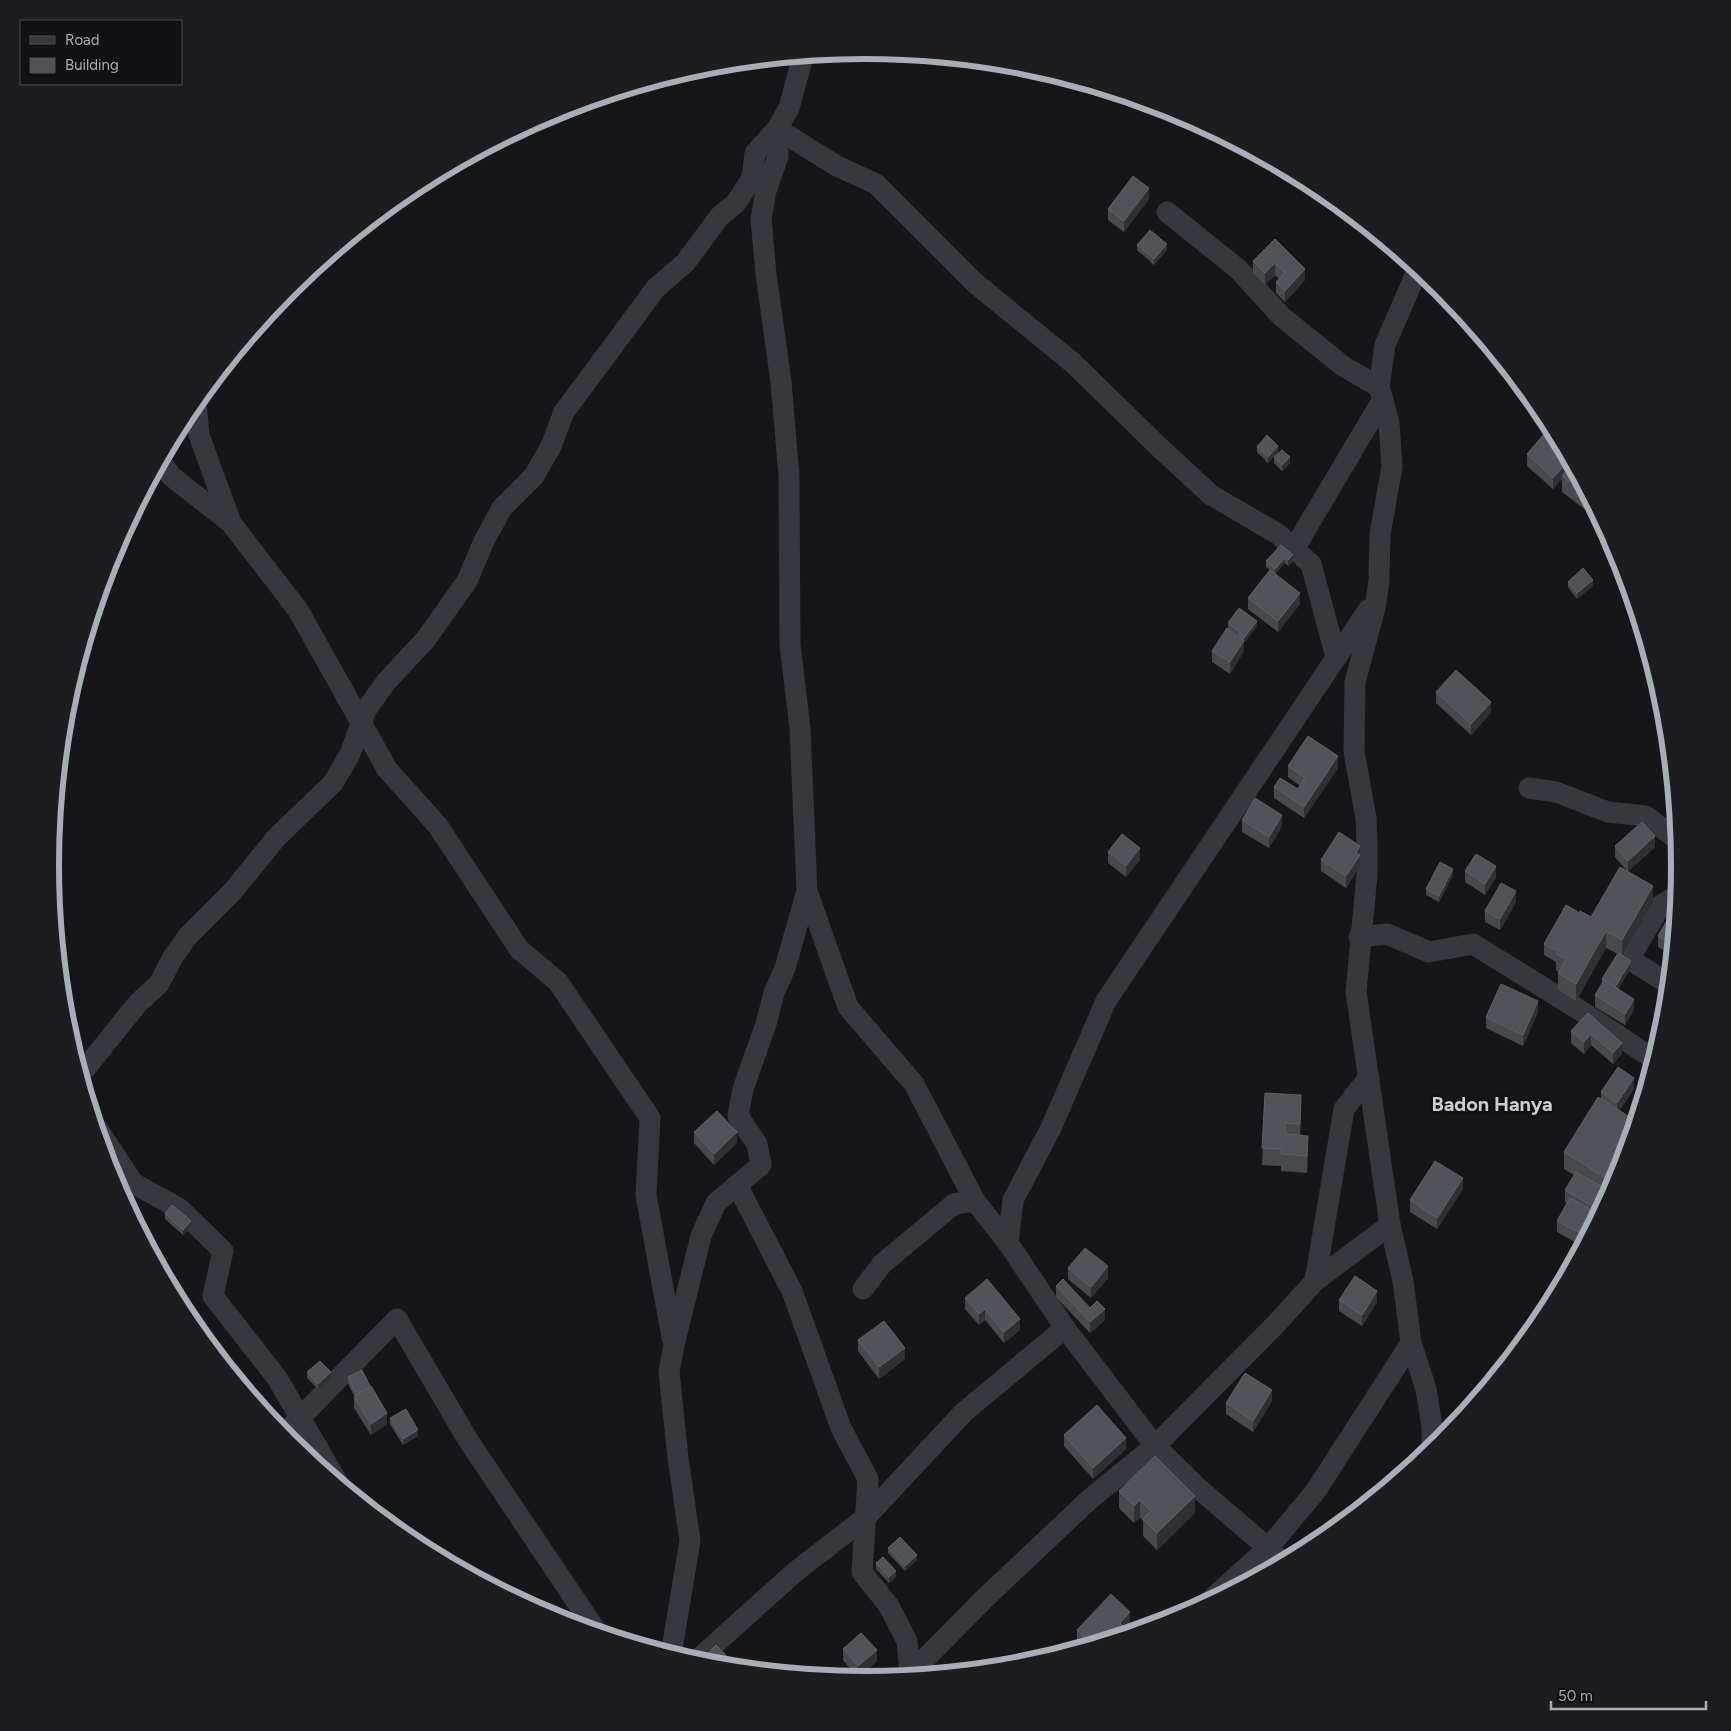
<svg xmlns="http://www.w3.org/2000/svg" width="1731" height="1731" font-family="Figtree,sans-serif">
<rect width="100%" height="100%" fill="#161618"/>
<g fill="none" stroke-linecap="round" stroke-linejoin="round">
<!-- street -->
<g stroke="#37383d" stroke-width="21">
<path d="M1167,212L1238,269L1282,317L1343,366L1379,387"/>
<path d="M1418,269L1385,345L1379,387L1389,423L1392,467L1380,534L1379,580L1375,608L1355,682L1354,752L1366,818L1367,843V875L1356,992L1390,1225L1403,1281L1411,1343L1426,1389L1432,1427V1451"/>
<path d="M196,402L199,435L231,523"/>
<path d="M161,462L171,476L231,523L298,610L387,769L438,826L519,949L558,982L650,1118L646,1195L672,1337"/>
<path d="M1294,549L1383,399"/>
<path d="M1529,788L1556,792L1608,812L1646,816L1679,841"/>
<path d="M807,891L848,1007L914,1084L975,1201L1008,1243"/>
<path d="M1359,937L1387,934L1429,952L1473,944L1578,1009L1655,1060"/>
<path d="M1669,984L1629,959L1661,905L1678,895"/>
<path d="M81,1074L138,1003L159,984L173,957L188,936L233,891L276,838L333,783L350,754L366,710L386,682L426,639L467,581L484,541L502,508L534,476L551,446L564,412L656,288L685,263L720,216L736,203L752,178L755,153L777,129L837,166L876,184L975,283L1073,363L1159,447L1211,495L1278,534L1311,564L1336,657"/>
<path d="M97,1128L133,1183L180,1209L223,1251L213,1296L277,1378L338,1483"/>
<path d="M737,1185L792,1291L841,1428L868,1479L862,1572L889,1606L907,1641L910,1673"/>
<path d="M1315,1281L1344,1109L1369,1077"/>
<path d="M863,1289L882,1264L954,1204L975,1201"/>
<path d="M283,1435L397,1319L468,1440L597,1632"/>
<path d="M1282,1563L1268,1548L1198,1488L1155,1446L1065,1328L1008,1243L1013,1200L1051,1128L1106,1001L1368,610"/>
<path d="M1206,1604L1268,1548L1315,1492L1411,1343"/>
<path d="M671,1655L690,1541L678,1458L669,1372L674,1345L701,1236L716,1203L761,1165L757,1144L738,1116L743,1089L766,1024L774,993L785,968L807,891L800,728L790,645L789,476L781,382L766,274L761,219L766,191L778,156L777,129L789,108L803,56"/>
<path d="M695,1662L795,1572L865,1518L964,1412L1065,1328"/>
<path d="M907,1677L986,1597L1090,1499L1155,1446L1277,1323L1315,1281L1390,1225"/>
</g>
</g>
<!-- wall -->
<g fill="#47494d">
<path d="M1149,199L1124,232L1108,220V209Z"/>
<path d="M1275,239L1305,280L1285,302L1276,293V282L1279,279L1275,275L1265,285L1253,273V261Z"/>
<path d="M1137,245L1167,250L1154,265L1137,250Z"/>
<path d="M1553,429L1601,520L1600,521L1562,492V479L1553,489L1527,466V454Z"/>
<path d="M1257,447L1278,452L1268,463L1257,452Z"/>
<path d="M1274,457L1290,463L1282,471L1274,463Z"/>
<path d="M1281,545L1293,561L1288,566L1285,563L1275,574L1300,604L1278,632L1248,609V598L1270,570L1266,567V561Z"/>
<path d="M1568,582L1593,586L1577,599L1568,587Z"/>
<path d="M1228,623L1257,626L1244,643V651L1230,674L1212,662V651L1239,636L1228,628Z"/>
<path d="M1659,686L1666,708L1654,696V691Z"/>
<path d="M1436,692L1491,713L1471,735L1436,703Z"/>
<path d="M1288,766L1338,768L1304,818L1274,798V787L1298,789L1300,786L1288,777Z"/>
<path d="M1242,820L1282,826L1269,848L1242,832Z"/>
<path d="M1615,846L1655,847L1628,871L1653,902L1623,956L1631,967L1618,989L1634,1010L1625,1025L1595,1007V995L1602,984V979L1618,954L1606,948L1576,1001L1558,990V973L1559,972L1556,970V962L1544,955V944L1578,915L1591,917L1627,871L1615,857Z"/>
<path d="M1108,852L1140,860L1126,877L1108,863Z"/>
<path d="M1360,857V866L1346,888L1321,871V860Z"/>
<path d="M1465,871L1496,877L1485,895L1465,882Z"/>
<path d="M1453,875L1439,902L1426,895V889Z"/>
<path d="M1516,902L1500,930L1485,922V911Z"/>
<path d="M1677,906L1672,955L1658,947V936Z"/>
<path d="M1538,1012L1523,1046L1486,1028V1017Z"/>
<path d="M1588,1013L1622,1054L1613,1064L1591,1045L1584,1054L1571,1043V1031Z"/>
<path d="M1634,1089L1619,1111L1636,1121L1621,1172L1609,1191L1611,1192L1597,1219L1594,1218V1222L1582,1246L1557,1232V1221L1567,1203L1565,1202V1190L1574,1175L1564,1169V1152L1601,1099V1092Z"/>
<path d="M1265,1093L1301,1112L1300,1135L1308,1152L1307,1173L1281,1171V1166L1262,1165Z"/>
<path d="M694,1132L737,1143L714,1165L694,1143Z"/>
<path d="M1463,1189L1437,1229L1410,1212V1200Z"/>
<path d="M165,1214L191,1227L183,1235L165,1219Z"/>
<path d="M1068,1268L1108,1278L1091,1298L1068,1279Z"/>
<path d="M1056,1286L1090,1308L1105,1320L1090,1333L1056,1297Z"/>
<path d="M965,1298L1020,1330L1004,1343L985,1320L979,1325L965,1309Z"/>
<path d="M1339,1300L1377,1302L1362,1326L1339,1311Z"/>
<path d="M858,1340L905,1359L879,1379L858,1351Z"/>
<path d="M307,1372L331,1378L318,1389L307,1378Z"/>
<path d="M348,1377L387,1424L371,1435L354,1408V1396L348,1383Z"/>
<path d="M1272,1401L1253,1432L1226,1414V1403Z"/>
<path d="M390,1418L418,1436L403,1445L390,1424Z"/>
<path d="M1064,1435L1126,1449L1093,1479L1064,1446Z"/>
<path d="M1119,1491L1195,1513L1157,1550L1143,1536V1521L1140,1517L1134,1523L1119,1508Z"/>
<path d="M888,1548L917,1560L905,1571L888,1553Z"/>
<path d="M876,1563L896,1577L889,1583L876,1569Z"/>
<path d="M1130,1624L1126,1628L1128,1634L1083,1648L1077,1642V1630Z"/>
<path d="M843,1649L877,1661L858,1678L843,1660Z"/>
</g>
<!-- shaded-wall -->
<g fill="#2f3033">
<path d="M1149,188V199L1124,232V221Z"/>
<path d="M1167,244V250L1154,265V259Z"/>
<path d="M1275,263V275L1265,285V273Z"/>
<path d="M1305,269V280L1285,302V291Z"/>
<path d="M1278,446V452L1268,463V457Z"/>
<path d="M1290,457V463L1282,471V465Z"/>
<path d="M1569,460L1573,467L1562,476V479L1553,489V478Z"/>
<path d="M1293,555V561L1288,566V560Z"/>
<path d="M1285,558V563L1275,575V569Z"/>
<path d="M1593,580V586L1577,599V593Z"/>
<path d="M1300,593V604L1278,632V621Z"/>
<path d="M1257,621V626L1244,643V651L1230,674V662L1244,641V638Z"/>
<path d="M1491,702V713L1471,735V724Z"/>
<path d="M1338,756V768L1304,818V807Z"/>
<path d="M1282,815V826L1269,848V837Z"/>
<path d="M1655,836V847L1628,872V861Z"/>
<path d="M1360,846V866L1346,888V876L1356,853Z"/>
<path d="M1140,848V860L1126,877V866Z"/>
<path d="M1496,866V877L1485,895V884Z"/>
<path d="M1453,869V875L1439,902V896Z"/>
<path d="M1653,886V902L1622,957V940Z"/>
<path d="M1516,891V902L1500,930V919Z"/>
<path d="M1578,912V924L1556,954V951Z"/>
<path d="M1606,931V948L1576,1001V984Z"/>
<path d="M1631,961V967L1615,993V988Z"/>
<path d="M1634,999V1010L1625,1025V1014Z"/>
<path d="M1538,1001V1012L1523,1046V1035Z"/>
<path d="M1591,1034V1045L1584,1054V1042Z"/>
<path d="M1622,1043V1054L1613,1064V1053Z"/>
<path d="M1634,1078V1089L1617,1114V1103Z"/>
<path d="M1301,1095V1112L1300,1140V1124Z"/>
<path d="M737,1132V1143L714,1165V1154Z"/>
<path d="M1308,1136V1152L1307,1173V1156Z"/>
<path d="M1630,1139L1621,1172L1606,1195V1178Z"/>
<path d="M1463,1178V1189L1437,1229V1218Z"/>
<path d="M1594,1211V1222L1582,1246V1234Z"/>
<path d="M191,1221V1227L183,1235V1230Z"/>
<path d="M1108,1266V1278L1091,1298V1287Z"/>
<path d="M1377,1291V1302L1362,1326V1315Z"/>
<path d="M985,1309V1320L979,1325V1314Z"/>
<path d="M1105,1309V1320L1090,1333V1322Z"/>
<path d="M1020,1319V1330L1004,1343V1332Z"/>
<path d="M905,1348V1359L879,1379V1367Z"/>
<path d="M331,1372V1378L318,1389V1384Z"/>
<path d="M1272,1390V1401L1253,1432V1421Z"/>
<path d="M387,1413V1424L371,1435V1424Z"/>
<path d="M418,1430V1436L403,1445V1439Z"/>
<path d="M1126,1438V1449L1093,1479V1468Z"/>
<path d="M1195,1496V1513L1157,1550V1533Z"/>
<path d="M1140,1500V1517L1134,1523V1506Z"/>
<path d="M917,1555V1560L905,1571V1566Z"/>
<path d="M896,1571V1577L889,1583V1577Z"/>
<path d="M1130,1612V1624L1120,1634V1623Z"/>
<path d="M1128,1630V1634L1122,1636Z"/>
<path d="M877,1650V1661L858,1678V1666Z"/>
</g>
<!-- building -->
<g fill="#525359" stroke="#5f6168">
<path d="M1133,176L1149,188L1124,221L1108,209Z"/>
<path d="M1150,230L1167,244L1154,259L1137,245Z"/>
<path d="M1275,239L1305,269L1285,291L1276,282L1285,273L1275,263L1265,273L1253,261Z"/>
<path d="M1550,427L1553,429L1569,460L1553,478L1527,454Z"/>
<path d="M1267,435L1278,446L1268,457L1257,447Z"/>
<path d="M1282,450L1290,457L1282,465L1274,457Z"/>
<path d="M1571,464L1588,495L1562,476Z"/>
<path d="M1281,545L1293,555L1288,560L1285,558L1275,569L1266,561Z"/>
<path d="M1583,568L1593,580L1577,593L1568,582Z"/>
<path d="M1270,570L1300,593L1278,621L1248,598Z"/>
<path d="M1239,608L1257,621L1244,638L1239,634L1240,632L1228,623Z"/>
<path d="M1227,628L1244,640L1230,662L1212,651Z"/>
<path d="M1456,670L1491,702L1471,724L1436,692Z"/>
<path d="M1659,686L1663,700L1654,691Z"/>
<path d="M1308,736L1338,756L1304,807L1274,787L1280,778L1298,789L1305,778L1288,766Z"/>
<path d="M1255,798L1282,815L1269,837L1242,820Z"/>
<path d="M1642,822L1655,836L1628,861L1615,846Z"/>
<path d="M1339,832L1360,846L1356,853L1360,855L1346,876L1321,860Z"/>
<path d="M1122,834L1140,848L1126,866L1108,852Z"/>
<path d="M1476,854L1496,866L1485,884L1465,871Z"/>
<path d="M1440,862L1453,869L1439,896L1426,889Z"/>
<path d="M1620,867L1653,886L1622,940L1606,931L1576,984L1558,973L1566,959L1556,954L1580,911L1591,917Z"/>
<path d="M1501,883L1516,891L1500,919L1485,911Z"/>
<path d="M1566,905L1578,912L1556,951L1544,944Z"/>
<path d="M1676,905L1677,906L1673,945L1658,936Z"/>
<path d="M1618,953L1631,961L1615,987L1602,979Z"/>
<path d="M1604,980L1634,999L1625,1014L1595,995Z"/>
<path d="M1501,984L1538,1001L1523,1035L1486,1017Z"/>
<path d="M1588,1013L1622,1043L1613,1053L1591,1034L1584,1042L1571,1031Z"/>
<path d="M1618,1067L1634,1078L1617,1103L1601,1092Z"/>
<path d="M1265,1093L1301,1095L1300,1124L1285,1123V1134L1308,1136L1307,1156L1281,1154V1149L1262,1148Z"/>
<path d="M1598,1097L1636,1121L1630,1139L1606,1178L1564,1152Z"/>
<path d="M717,1111L737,1132L714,1154L694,1132Z"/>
<path d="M1435,1161L1463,1178L1437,1218L1410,1200Z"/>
<path d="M1576,1172L1611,1192L1601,1211L1565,1190Z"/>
<path d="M1570,1198L1594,1211L1582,1234L1557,1221Z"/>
<path d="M172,1205L191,1221L183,1230L165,1214Z"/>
<path d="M1085,1248L1108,1266L1091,1287L1068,1268Z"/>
<path d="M1355,1276L1377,1291L1362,1315L1339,1300Z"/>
<path d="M987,1279L1020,1319L1004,1332L985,1309L979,1314L965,1298Z"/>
<path d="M1063,1279L1090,1308L1097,1301L1105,1309L1090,1322L1056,1286Z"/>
<path d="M884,1321L905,1348L879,1367L858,1340Z"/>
<path d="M320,1361L331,1372L318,1384L307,1372Z"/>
<path d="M362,1370L370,1386L356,1395L348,1377Z"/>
<path d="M1245,1373L1272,1390L1253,1421L1226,1403Z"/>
<path d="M371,1386L387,1413L371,1424L354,1397Z"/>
<path d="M1097,1405L1126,1438L1093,1468L1064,1435Z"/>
<path d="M406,1409L418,1430L403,1439L390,1418Z"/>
<path d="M1155,1456L1195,1496L1157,1533L1143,1519L1151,1511L1140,1500L1134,1506L1119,1491Z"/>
<path d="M900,1537L917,1555L905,1566L888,1548Z"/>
<path d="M883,1557L896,1571L889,1577L876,1563Z"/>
<path d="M1111,1594L1130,1612L1120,1623L1128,1630L1122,1636L1107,1640H1106L1105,1641L1092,1645L1077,1630Z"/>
<path d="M861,1633L877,1650L858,1666L843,1649Z"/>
<path d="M716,1645L736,1666L734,1668L706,1665L698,1663Z"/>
</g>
<g text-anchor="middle" stroke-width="5" stroke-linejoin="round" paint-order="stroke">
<!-- quarter labels -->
<g font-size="20" font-weight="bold" fill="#c9ccd4" stroke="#111113">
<text x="1492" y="1111">Badon Hanya</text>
</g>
</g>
<!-- crop -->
<path d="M0 0H1731V1731H0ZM59 865a806 806 0 1 1 1612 0a806 806 0 1 1-1612 0Z" fill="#1d1d20" fill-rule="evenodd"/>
<path fill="none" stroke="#a8adb8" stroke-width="6" d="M59 865a806 806 0 1 1 1612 0a806 806 0 1 1-1612 0Z"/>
<!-- legend -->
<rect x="20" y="20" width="162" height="65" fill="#111113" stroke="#4d4f55"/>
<rect x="30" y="36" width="25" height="8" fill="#37383d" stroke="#4d4f55"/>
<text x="65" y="45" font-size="15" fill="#a8adb8">Road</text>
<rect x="30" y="58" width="25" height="15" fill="#525359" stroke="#4d4f55"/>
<text x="65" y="70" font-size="15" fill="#a8adb8">Building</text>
<!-- scale -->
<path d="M1551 1701v8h155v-8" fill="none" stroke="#a8adb8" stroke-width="2.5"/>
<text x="1558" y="1701" font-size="15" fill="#a8adb8" stroke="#111113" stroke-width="4" paint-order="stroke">50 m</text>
</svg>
